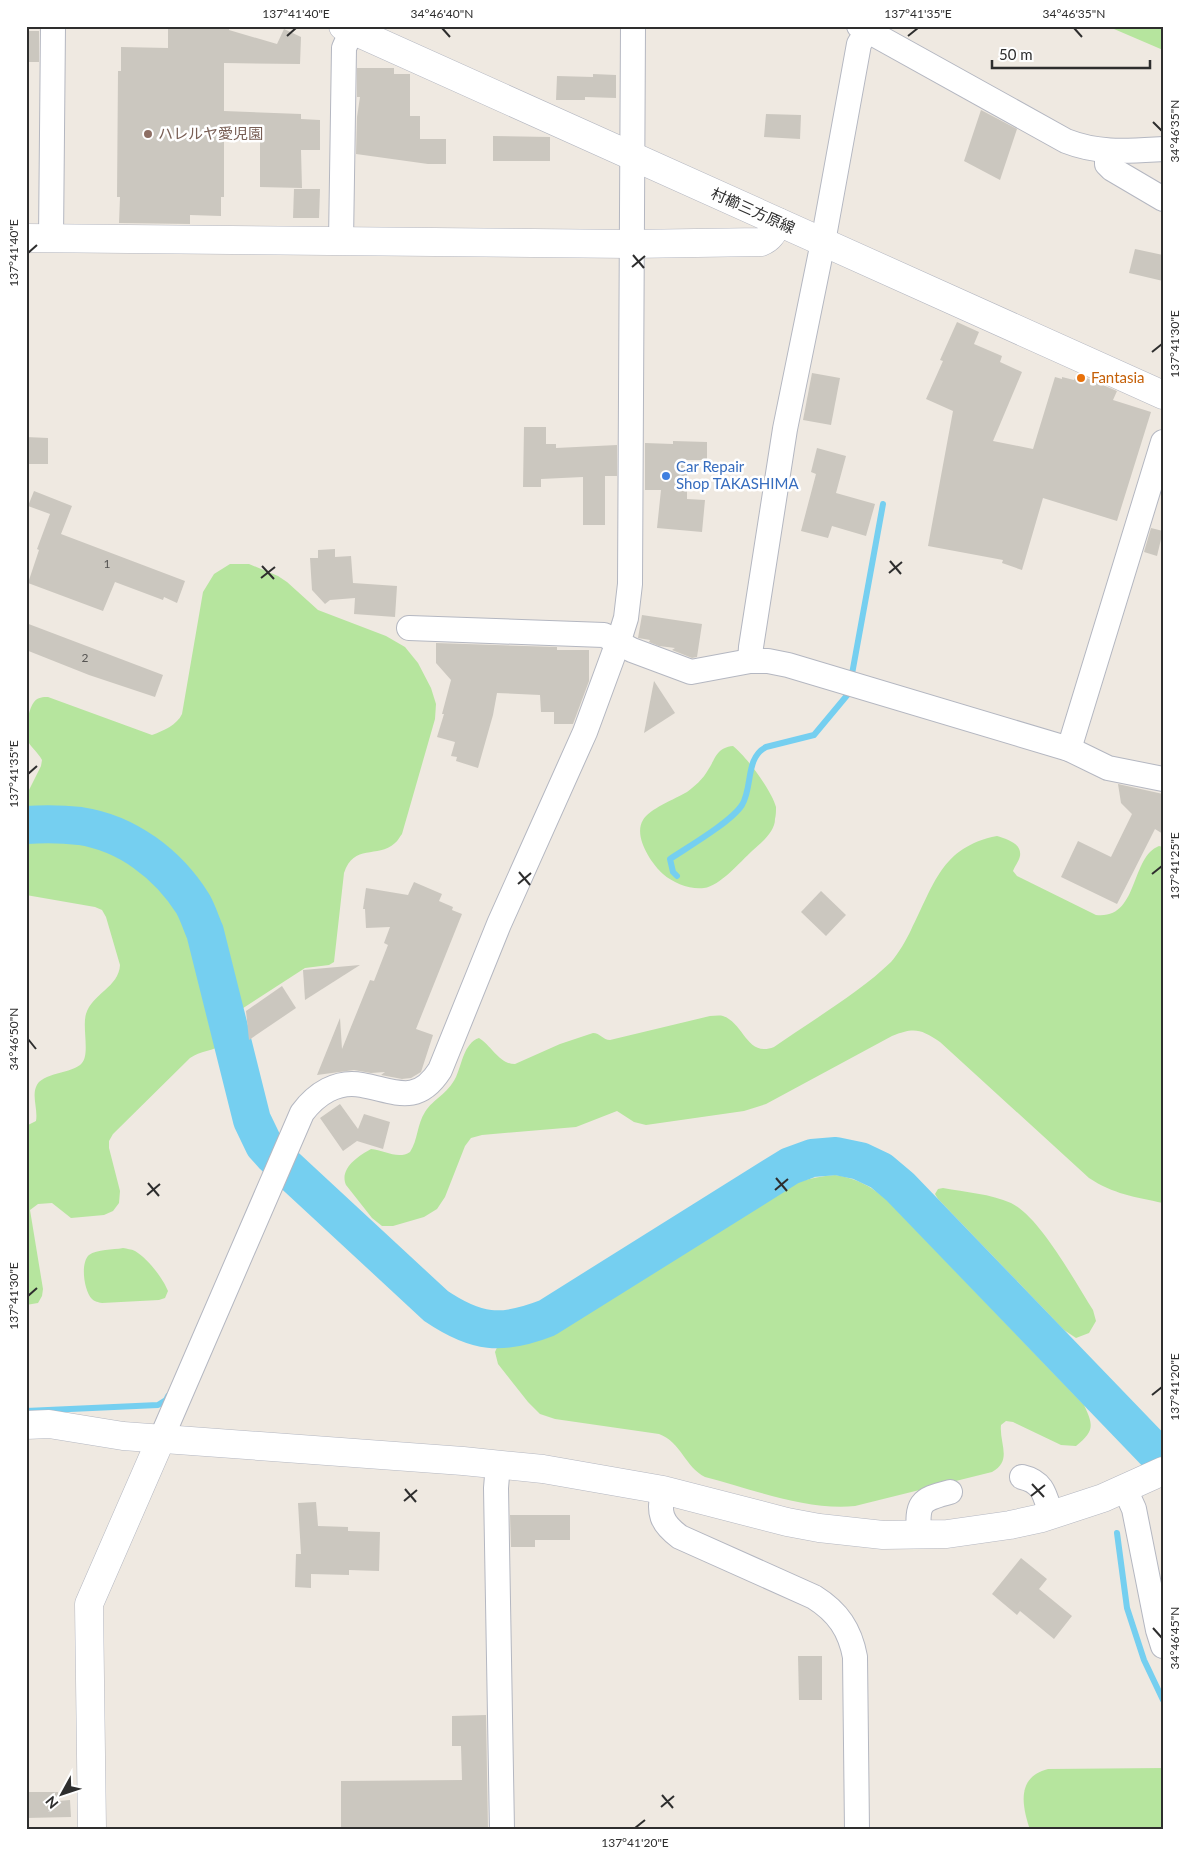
<svg xmlns="http://www.w3.org/2000/svg" width="1189" height="1856" font-family="Lato,'Noto Sans JP',sans-serif">
<rect width="100%" height="100%" fill="#efe9e1"/>
<!-- green -->
<g fill="#b6e59e">
<path d="M1107,26H1163V50Z"/>
<path d="M230,564H249L278,576L287,582L318,610L386,636L405,647L418,663L431,688L436,704L435,719L402,834C400,836 398,841 395,843C377,859 354,843 344,873L334,962L329,965L305,968L237,1012L232,1007C225,982 221,954 212,930C193,872 143,830 83,819C65,815 44,820 26,815V796L41,766L42,760C38,752 28,745 26,737C25,728 29,708 34,702C38,697 43,697 48,697L152,735C163,731 177,725 182,714L203,592L214,574Z"/>
<path d="M733,746C746,756 772,791 776,807C776,811 776,815 775,819C775,832 761,843 752,851C740,862 720,886 704,888C691,890 673,883 663,874C651,863 633,836 643,820C649,809 675,799 687,792C695,786 703,779 708,770C716,758 716,748 733,746Z"/>
<path d="M52,832C70,833 87,835 105,840C148,854 184,893 198,936C209,969 215,1005 224,1040V1044C213,1051 200,1051 190,1058L113,1134L109,1141V1148L120,1191L119,1203L113,1211L104,1215L71,1218L52,1203L38,1204L30,1210L43,1289L42,1296L38,1303L26,1305V1126L36,1121C38,1110 32,1097 36,1087C41,1072 73,1074 82,1063C90,1054 82,1027 86,1014C92,994 119,987 120,965L106,917L102,910L95,907L26,895V833Z"/>
<path d="M997,836C1006,839 1022,843 1020,856C1019,861 1015,866 1013,871L1017,876L1096,915C1139,920 1130,857 1159,846L1163,847V1203C1135,1197 1113,1194 1089,1178L940,1042C921,1029 914,1027 892,1036L766,1104L744,1111L646,1125L634,1122L617,1111L576,1127L482,1135L471,1138L465,1146L445,1197L437,1209L424,1217L393,1226H382L372,1218L346,1185C339,1169 358,1156 371,1149C384,1150 398,1160 410,1152C418,1140 417,1124 425,1112C434,1098 447,1095 456,1077C462,1064 464,1043 479,1038C492,1046 499,1064 515,1064L560,1044L593,1033C600,1033 603,1040 610,1040L710,1016C714,1016 719,1015 723,1016C744,1023 747,1058 774,1047C811,1021 859,993 891,962C899,953 906,940 911,930C934,885 941,847 997,836Z"/>
<path d="M835,1175C858,1179 869,1185 887,1200L1084,1405C1094,1426 1094,1431 1076,1446L1061,1445L1013,1422L1006,1421L1001,1425C999,1443 1013,1461 992,1472L855,1506C808,1511 751,1489 705,1477C685,1467 681,1442 659,1434L555,1419L540,1414L528,1402L498,1364L495,1352L499,1343L508,1337L527,1335L550,1325C589,1301 628,1276 667,1252C717,1221 775,1179 835,1175Z"/>
<path d="M943,1188C965,1192 991,1194 1011,1203C1040,1217 1075,1282 1093,1310L1096,1321L1089,1333L1076,1338L1064,1330L938,1199L935,1194L938,1189Z"/>
<path d="M123,1248C127,1249 131,1249 135,1251C147,1258 163,1278 168,1291L165,1298L159,1300L102,1303C98,1302 95,1302 92,1299C84,1291 80,1263 89,1255C97,1249 113,1250 123,1248Z"/>
<path d="M1163,1768V1830H1030C1022,1806 1016,1777 1048,1769Z"/>
</g>
<g fill="none" stroke-linecap="round" stroke-linejoin="round">
<!-- stream -->
<g stroke="#75cff0" stroke-width="6">
<path d="M852,674L883,504"/>
<path d="M677,876L673,872L670,859C688,847 731,822 742,805C753,787 745,758 766,747L814,735L849,693"/>
<path d="M26,1411L158,1405L166,1400L168,1396"/>
<path d="M1117,1533L1127,1608L1144,1660L1163,1700"/>
</g>
<!-- river -->
<path stroke="#75cff0" stroke-width="38" d="M26,825C44,824 62,824 80,826C127,833 168,864 193,904C198,913 201,923 205,932L252,1120L264,1145L273,1155L436,1306C476,1333 501,1336 547,1318L790,1166L812,1158L836,1156L860,1161L881,1171L900,1187L1163,1460"/>
</g>
<!-- building -->
<g fill="#cbc7bf">
<path d="M168,26H229V30L277,44L284,29L301,37L300,64L224,63V111L301,114V119L320,120V150H301L302,188L260,187V141H224V197H221V216L190,215V224L119,223L120,197H117L118,71H121V47L168,48Z"/>
<rect x="26" y="31" width="13" height="31"/>
<path d="M357,68H394V74H410V116H420V139H446V164H428L356,154L357,117L360,97H357Z"/>
<path d="M593,74L616,75V98L585,97V100H556L557,76L593,77Z"/>
<path d="M981,110L1017,129L1000,180L964,161Z"/>
<path d="M766,114L801,115L800,139L764,137Z"/>
<path d="M493,136L550,137V161H493Z"/>
<path d="M294,189H320L319,218H293Z"/>
<path d="M1135,249L1163,255V281L1129,273Z"/>
<path d="M957,322L979,332L974,344L1002,356L1000,362L1022,372L993,441L1033,449L1055,377L1062,379V377L1074,380L1077,374L1117,391L1113,400L1151,412L1117,521L1043,498L1022,570L1002,563L1003,560L928,546L953,411L926,399L943,361L940,360Z"/>
<path d="M812,373L840,378L831,425L803,420Z"/>
<path d="M524,427H546V444H556V448L617,445V476H605V525H583V477L541,479V487H523Z"/>
<path d="M26,437L48,438V464H26Z"/>
<path d="M673,441L707,442V460H687V499L705,500L702,532L657,528L661,490H645V443L673,444Z"/>
<path d="M817,448L846,456L836,493L875,504L866,536L832,526L828,538L801,531L816,474L811,472Z"/>
<path d="M34,491L72,506L61,534L185,581L177,603L164,597L163,600L115,582L103,611L28,583L39,550L37,549L50,514L28,506Z"/>
<path d="M1151,528L1163,531L1157,556L1144,552Z"/>
<path d="M335,549V557L351,556L353,583L397,586L395,617L354,614L355,598L330,600L325,604L312,590L310,558H318V550Z"/>
<path d="M642,615L702,624L697,657L692,658L672,650L675,648L659,646L649,642L650,640L638,638Z"/>
<path d="M26,623L163,675L155,697L89,675L26,650Z"/>
<path d="M436,643L557,647V650H589V681L573,724H554V712H541L540,695L497,693L493,715L478,768L456,761L457,757L451,756L455,742L437,737L444,714H442L451,680L436,663Z"/>
<path d="M654,681L675,713L644,733Z"/>
<path d="M1118,784L1163,794V834L1155,829L1117,904L1061,877L1078,841L1111,857L1132,814L1121,803Z"/>
<path d="M414,882L442,894L439,901L453,907L452,910L462,914L416,1029L433,1035L421,1072L411,1078L402,1079L381,1075L385,1072L371,1073L354,1070L317,1075L340,1018L342,1049L370,980L374,981L388,945L384,943L390,927L366,928L365,909H363L366,888L408,895Z"/>
<path d="M821,891L846,915L826,936L801,912Z"/>
<path d="M360,965L305,1000L303,970Z"/>
<path d="M282,986L296,1008L249,1040L246,1011Z"/>
<path d="M340,1104L358,1129L364,1114L390,1122L383,1149L357,1141L343,1151L320,1118Z"/>
<path d="M316,1502L318,1526L348,1527V1531L380,1532L379,1571L349,1570V1575L311,1574V1588L295,1587L296,1554H301L298,1503Z"/>
<path d="M510,1515H570V1540H535V1547H511Z"/>
<path d="M1021,1558L1047,1579L1039,1589L1072,1616L1054,1639L1020,1611L1017,1615L992,1594Z"/>
<path d="M798,1656H822V1700H799Z"/>
<path d="M486,1715L488,1830H341V1781L462,1780L461,1746H452V1716Z"/>
<path d="M26,1792H58V1801L70,1800L71,1817L26,1818Z"/>
</g>
<g fill="none" stroke-linecap="round" stroke-linejoin="round">
<!-- street casing -->
<g stroke="#b4b7c1" stroke-width="26">
<g id="street">
<path d="M859,26L1066,141C1099,154 1128,151 1163,149"/>
<path d="M1107,151V164L1112,169L1163,199"/>
<path d="M51,239L53,26"/>
<path d="M341,241L344,48L352,30"/>
<path d="M409,628L604,635L632,650L691,672L750,661H768L788,665L1069,749L1108,768L1163,779"/>
<path d="M750,661L751,647L785,429L823,242L859,44L867,31"/>
<path d="M1069,749L1163,442"/>
<path d="M161,1439L302,1113C316,1094 337,1080 362,1085C395,1091 417,1106 440,1070L499,924L585,732L621,634L626,618L630,584L633,26"/>
<path d="M498,1464L496,1488L502,1830"/>
<path d="M1022,1477C1044,1482 1045,1496 1051,1515"/>
<path d="M1125,1489L1134,1509L1158,1630L1163,1646"/>
<path d="M663,1490C658,1513 661,1523 680,1537L814,1597C838,1612 850,1630 855,1657L857,1830"/>
<path d="M919,1535C917,1503 919,1500 950,1492"/>
</g>
</g>
<!-- secondary casing -->
<g stroke="#b4b7c1" stroke-width="29">
<g id="secondary">
<path d="M343,26L1163,395"/>
<path d="M26,238L631,244L761,242C771,238 773,232 778,222"/>
<path d="M26,1425L49,1424L123,1436L463,1461L543,1469L663,1490L787,1522L819,1528L883,1535L947,1534L1010,1525L1042,1518L1103,1498L1163,1471"/>
<path d="M92,1830L89,1604L161,1439"/>
</g>
</g>
<!-- street -->
<use href="#street" stroke="#fff" stroke-width="24"/>
<!-- secondary -->
<use href="#secondary" stroke="#fff" stroke-width="28"/>
</g>
<!-- ticks -->
<path fill="none" stroke="#2e2e2e" stroke-width="2" d="M442,28L450,37M1074,28L1082,37M287,36L296,28M908,36L918,28M1153,122L1162,131M28,253L37,245M633,255L644,268M632,267L645,256M1152,352L1162,344M890,561L901,574M262,566L274,579M889,573L902,562M261,578L275,567M28,774L37,766M519,872L530,885M1152,874L1162,866M518,884L531,873M28,1039L36,1049M776,1178L787,1191M148,1183L159,1196M775,1190L788,1179M147,1195L160,1184M28,1296L37,1288M1152,1395L1162,1387M1032,1484L1044,1497M405,1489L416,1502M1031,1496L1045,1485M404,1501L417,1490M1153,1628L1162,1638M662,1795L673,1808M661,1807L674,1796M635,1828L645,1820"/>
<!-- markers -->
<circle fill="#8d6e63" stroke="#fff" stroke-width="2" cx="148" cy="134" r="5"/>
<circle fill="#e8710a" stroke="#fff" stroke-width="2" cx="1081" cy="378" r="5"/>
<circle fill="#3f7fe0" stroke="#fff" stroke-width="2" cx="666" cy="476" r="5"/>
<g text-anchor="middle" stroke-width="5" stroke-linejoin="round" paint-order="stroke">
<!-- number labels -->
<g font-size="12" fill="#555452">
<text x="107" y="568">1</text>
<text x="85" y="662">2</text>
</g>
<!-- education labels -->
<g font-size="15" fill="#785e54" stroke="#fff" text-anchor="start">
<text x="158" y="139">ハレルヤ愛児園</text>
</g>
<!-- street labels -->
<g font-size="15" fill="#2e2e2e" stroke="#fff">
<text transform="translate(753 211) rotate(24)" y="5">村櫛三方原線</text>
</g>
<!-- food labels -->
<g font-size="15" fill="#c56008" stroke="#fff" text-anchor="start">
<text x="1091" y="383">Fantasia</text>
</g>
<!-- shop labels -->
<g font-size="15" fill="#366cbe" stroke="#fff" text-anchor="start">
<text x="676" y="472">Car Repair<tspan x="676" dy="17">Shop TAKASHIMA</tspan></text>
</g>
</g>
<!-- border -->
<rect width="1189" height="1856" fill="none" stroke="#ffffff" stroke-width="55"/>
<!-- north arrow -->
<g transform="translate(62 1794) rotate(230)" stroke="#ffffff" stroke-width="4" paint-order="stroke">
<path d="M0-4L9 19L0 12L-9 19Z" fill="#2e2e2e"/>
<text y="-8" font-size="14" font-weight="bold" text-anchor="middle" fill="#2e2e2e">N</text>
</g>
<!-- scale -->
<path d="M992 60v8h158v-8" fill="none" stroke="#2e2e2e" stroke-width="2.5"/>
<text x="999" y="60" font-size="15" fill="#2e2e2e" stroke="#ffffff" stroke-width="4" paint-order="stroke">50 m</text>
<rect x="28" y="28" width="1134" height="1800" fill="none" stroke="#2e2e2e" stroke-width="2"/>
<g font-size="12" text-anchor="middle" fill="#2e2e2e">
<text x="296" y="18">137°41'40"E</text>
<text x="442" y="18">34°46'40"N</text>
<text x="918" y="18">137°41'35"E</text>
<text x="1074" y="18">34°46'35"N</text>
<text transform="translate(1175 131) rotate(-90)" y="4">34°46'35"N</text>
<text transform="translate(14 253) rotate(-90)" y="4">137°41'40"E</text>
<text transform="translate(1175 344) rotate(-90)" y="4">137°41'30"E</text>
<text transform="translate(14 774) rotate(-90)" y="4">137°41'35"E</text>
<text transform="translate(1175 866) rotate(-90)" y="4">137°41'25"E</text>
<text transform="translate(14 1039) rotate(-90)" y="4">34°46'50"N</text>
<text transform="translate(14 1296) rotate(-90)" y="4">137°41'30"E</text>
<text transform="translate(1175 1387) rotate(-90)" y="4">137°41'20"E</text>
<text transform="translate(1175 1638) rotate(-90)" y="4">34°46'45"N</text>
<text x="635" y="1847">137°41'20"E</text>
</g>
</svg>
